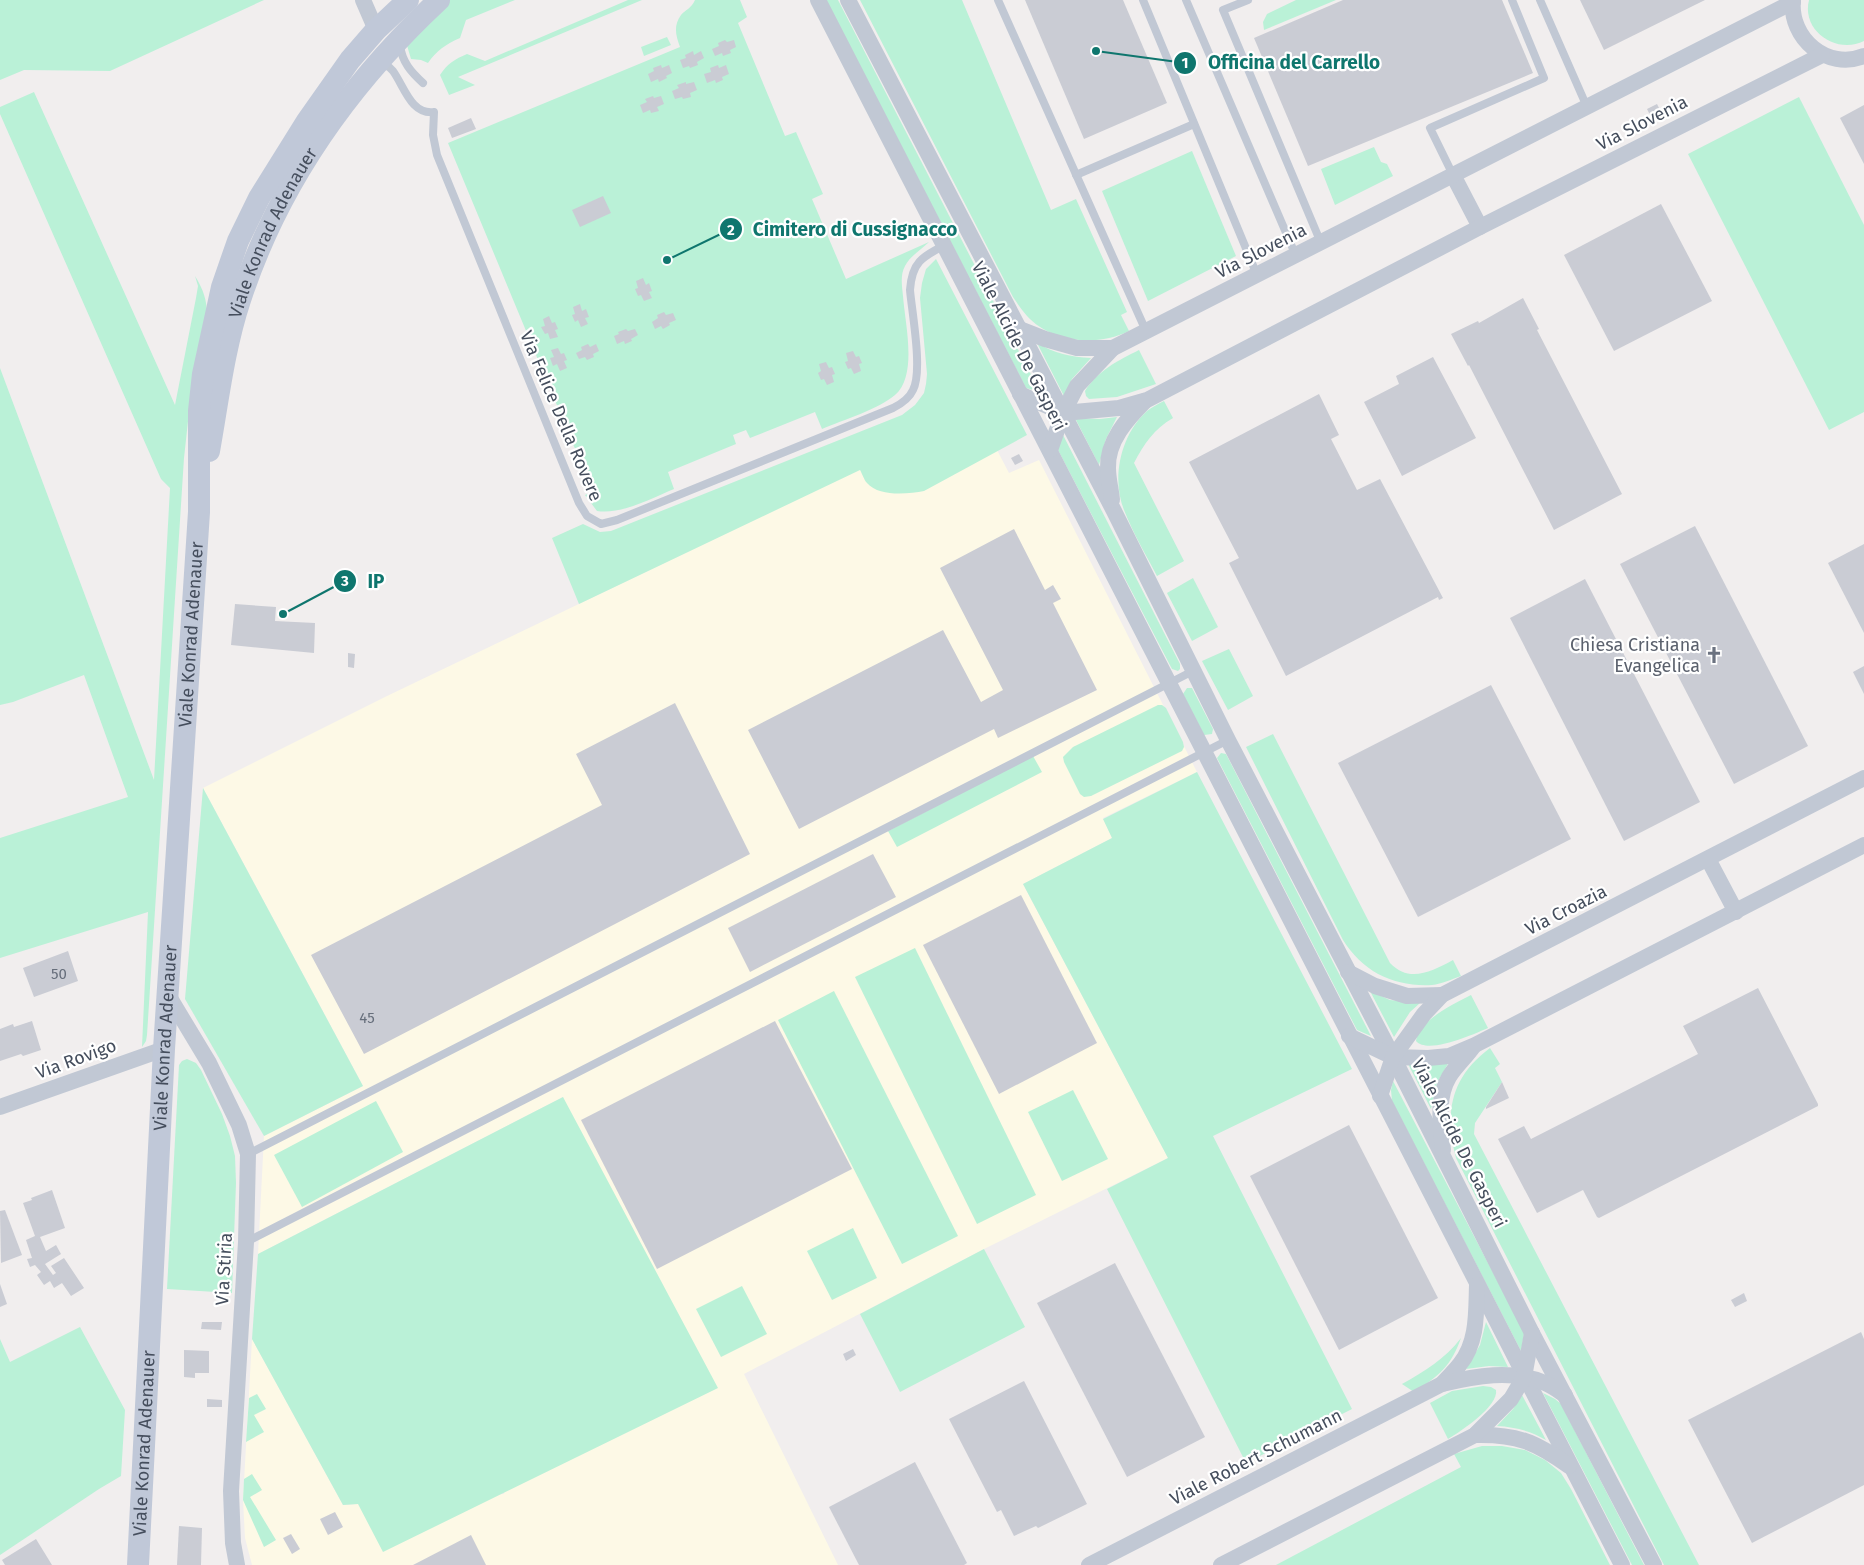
<svg xmlns="http://www.w3.org/2000/svg" width="1864" height="1565" font-family="'Fira Sans',sans-serif">
<rect width="100%" height="100%" fill="#f1eeee"/>
<!-- commercial -->
<path fill="#fdf9e6" d="M1027,435L997,450L1009,473L1039,460L1197,772L1103,818L1112,838L1023,884L1168,1158L984,1249L744,1374L838,1565H252L245,1538L243,1500L252,1339L343,1505L504,1494L563,1097L258,1254L264,1136L363,1086L203,788L387,696L860,469Z"/>
<!-- green -->
<g fill="#baf1d7">
<path d="M0,0H264L110,71L24,70L0,80Z"/>
<path d="M450,0H515L466,20L460,38C446,44 436,51 428,63L421,60L411,59L406,42Z"/>
<path d="M628,0H642L458,77L475,85L449,95L440,75C447,64 455,59 467,54L485,61Z"/>
<path d="M695,0H740L747,17L738,23L785,136L796,132L823,194L812,199L846,279L929,242C921,250 910,256 905,266C900,275 902,286 903,296C905,324 918,375 895,395C879,409 843,420 822,429L815,412L750,438L746,430L733,435L736,444L668,472L674,489C652,498 621,515 597,511L585,495L593,492L448,143L680,47C676,36 673,26 681,15C686,9 691,9 695,0Z"/>
<path d="M826,0H838L1040,392L1026,388Z"/>
<path d="M860,0H962L1051,210L1076,199L1127,312L1121,315L1129,331C1097,347 1052,343 1027,316C1022,310 1017,303 1013,297Z"/>
<path d="M1296,0H1336L1264,30L1263,22L1267,14Z"/>
<path d="M1809,0H1864V41C1837,55 1801,31 1809,0Z"/>
<path d="M667,37L671,45L644,56L641,47Z"/>
<path d="M34,92L175,405L196,298L198,286L195,276C203,289 207,300 207,315L190,403L184,458L147,1035L146,1041L142,1047L148,912L0,958V838L128,797L84,675L13,702L0,705V368L154,780L170,488L161,479L0,114V107Z"/>
<path d="M1799,97L1864,225V412L1829,430L1688,154Z"/>
<path d="M1374,147L1381,162L1387,164L1393,176L1335,205L1321,169Z"/>
<path d="M1192,151L1236,256L1148,301L1102,191Z"/>
<path d="M936,259L1027,435L924,491C908,494 879,497 867,483C864,480 862,473 860,470L579,604L552,538L583,524L600,532L611,531L902,415L915,405L924,393L926,384L927,374L920,298L922,283L926,269Z"/>
<path d="M1037,343C1054,353 1071,357 1091,358L1072,379L1064,396Z"/>
<path d="M1139,350L1156,384L1117,397L1089,399L1086,396L1085,391C1097,371 1119,360 1139,350Z"/>
<path d="M1164,401L1173,418C1154,429 1144,444 1134,463L1184,561L1157,576C1146,555 1133,533 1124,510C1111,478 1121,434 1147,411C1152,407 1158,404 1164,401Z"/>
<path d="M1117,417L1106,439L1099,465L1075,418L1100,419Z"/>
<path d="M1062,433L1180,664V669L1178,671L1172,669L1057,448Z"/>
<path d="M1193,578L1218,627L1192,641L1167,593Z"/>
<path d="M1229,649L1253,696L1228,710L1202,661Z"/>
<path d="M1187,688H1192L1213,729L1212,734L1204,735L1183,694Z"/>
<path d="M1158,705H1162L1166,708L1183,742L1184,747L1182,751L1091,796L1084,797L1080,794L1064,762L1063,757L1073,747Z"/>
<path d="M1273,734L1390,963C1409,983 1431,972 1453,960L1461,976C1452,979 1442,984 1432,985C1394,987 1363,972 1343,940L1246,747Z"/>
<path d="M1221,753L1226,754L1371,1036L1357,1030L1217,758Z"/>
<path d="M1033,756L1042,772L897,847L888,831Z"/>
<path d="M1197,772L1352,1069L1213,1136L1352,1409L1246,1463L1107,1189L1168,1158L1023,884L1112,838L1103,819Z"/>
<path d="M203,788L363,1086L264,1136L185,999Z"/>
<path d="M915,948L1036,1195L977,1224L855,977Z"/>
<path d="M834,991L958,1236L902,1264L778,1020Z"/>
<path d="M1370,991L1390,1000L1420,1003L1410,1012L1394,1037Z"/>
<path d="M1471,995L1488,1028C1474,1034 1428,1055 1416,1041C1418,1021 1455,1003 1471,995Z"/>
<path d="M1490,1048L1500,1064L1495,1068L1502,1082L1475,1123L1474,1134L1699,1565H1664L1456,1158C1444,1112 1451,1077 1490,1048Z"/>
<path d="M187,1059L196,1063L201,1070L222,1114L230,1136L235,1156L236,1183L232,1293L167,1289L179,1065L182,1061Z"/>
<path d="M1450,1060L1437,1083L1431,1109L1407,1062Z"/>
<path d="M1393,1081L1523,1330L1524,1334L1521,1351L1392,1101L1391,1090Z"/>
<path d="M1073,1090L1108,1159L1062,1181L1028,1112Z"/>
<path d="M563,1097L718,1388L383,1552L358,1504L343,1505L252,1339L258,1254Z"/>
<path d="M376,1101L403,1152L302,1207L274,1155Z"/>
<path d="M853,1228L877,1278L832,1300L807,1251Z"/>
<path d="M984,1249L1025,1327L900,1392L860,1314Z"/>
<path d="M742,1286L767,1334L721,1357L696,1309Z"/>
<path d="M1486,1322L1508,1367L1489,1366L1466,1369L1480,1345Z"/>
<path d="M80,1327L125,1410L121,1476L99,1489L0,1555V1339L10,1362Z"/>
<path d="M1461,1338C1451,1366 1439,1376 1414,1392L1402,1384C1425,1371 1445,1359 1461,1338Z"/>
<path d="M1483,1386L1491,1387L1496,1390C1499,1406 1461,1431 1448,1439L1430,1403L1452,1391Z"/>
<path d="M1543,1393L1555,1399L1561,1404L1644,1565H1632Z"/>
<path d="M257,1394L266,1409L254,1415L264,1432L246,1442L249,1398Z"/>
<path d="M1522,1395L1546,1440C1531,1431 1515,1427 1497,1426L1513,1409Z"/>
<path d="M1482,1446H1502L1525,1450L1545,1460L1561,1473L1571,1489L1610,1565H1276L1461,1467L1454,1454Z"/>
<path d="M252,1474L262,1490L250,1497L276,1540L264,1547L243,1500L244,1479Z"/>
</g>
<!-- building -->
<g fill="#caccd4">
<path d="M1025,0H1123L1167,103L1084,139Z"/>
<path d="M1343,0H1502L1533,73L1308,166L1254,38Z"/>
<path d="M1580,0H1705L1604,50Z"/>
<path d="M725,40L727,42L734,40L736,47L730,50L731,53L723,56L722,53L715,56L712,49L719,46L718,43Z"/>
<path d="M693,51L694,55L701,51L704,58L697,62L698,65L690,68L689,66L683,68L680,60L686,58L685,55Z"/>
<path d="M661,65L662,68L669,65L672,73L666,76L667,78L659,82L658,79L651,82L648,74L654,71L653,68Z"/>
<path d="M718,65L719,68L726,65L729,74L722,77L723,80L716,83L715,80L707,83L704,74L711,72L710,68Z"/>
<path d="M686,82V84L694,82L697,90L690,93L691,97L683,99L682,97L675,99L672,91L679,88L677,85Z"/>
<path d="M653,96L654,98L661,96L664,104L657,107L659,111L651,113L650,110L643,113L640,105L647,102L645,99Z"/>
<path d="M1657,104L1660,110L1650,115L1647,109Z"/>
<path d="M1864,105V164L1840,118Z"/>
<path d="M471,118L476,129L452,138L448,128Z"/>
<path d="M603,196L611,213L580,227L572,210Z"/>
<path d="M1661,204L1712,301L1614,351L1564,255Z"/>
<path d="M643,278L646,285L649,283L652,291L649,292L652,298L644,301L641,295L638,296L635,289L638,288L636,281Z"/>
<path d="M1523,298L1539,329L1537,330L1622,494L1554,530L1469,365L1468,366L1451,334L1478,321L1479,323Z"/>
<path d="M580,304L582,311L586,309L589,317L585,318L588,324L581,327L578,320L575,322L572,315L575,314L573,307Z"/>
<path d="M664,312L666,315L673,313L676,320L669,323L670,325L663,329L661,326L655,329L652,322L658,318L657,315Z"/>
<path d="M549,316L552,323L555,322L558,329L555,330L558,337L550,339L548,333L545,334L541,327L545,326L543,319Z"/>
<path d="M626,329L628,331L635,329L638,335L631,339L632,341L625,344L624,341L617,344L614,336L619,334L618,332Z"/>
<path d="M588,344L590,347L596,344L599,351L593,354L594,357L587,360L585,357L579,359L576,353L582,350L581,347Z"/>
<path d="M558,348L561,354L564,353L567,360L564,361L567,368L560,371L557,364L553,366L550,358L554,357L551,350Z"/>
<path d="M853,351L856,357L859,356L862,363L859,364L861,371L854,374L851,368L848,369L845,362L848,361L846,353Z"/>
<path d="M1433,357L1476,438L1402,476L1364,402L1399,384L1396,376Z"/>
<path d="M826,362L829,368L832,367L835,374L832,375L834,382L827,385L824,379L821,380L818,373L821,371L819,364Z"/>
<path d="M1319,394L1339,435L1331,439L1357,490L1380,479L1443,598L1439,600L1438,597L1286,676L1229,563L1239,558L1189,462Z"/>
<path d="M1019,454L1023,461L1015,465L1011,458Z"/>
<path d="M1695,526L1808,746L1734,784L1620,564Z"/>
<path d="M1014,529L1045,590L1053,585L1061,599L1053,603L1097,690L998,738L994,729L799,829L748,730L943,630L981,702L1003,690L940,568Z"/>
<path d="M1864,544V633L1828,563Z"/>
<path d="M1585,579L1700,802L1624,841L1510,618Z"/>
<path d="M235,604L276,607L275,621L315,623L314,653L231,645Z"/>
<path d="M348,653L355,654L354,668L348,667Z"/>
<path d="M1864,666V694L1853,672Z"/>
<path d="M1491,685L1571,839L1418,917L1338,763Z"/>
<path d="M675,703L750,854L364,1054L311,955L602,805L576,754Z"/>
<path d="M873,854L896,897L750,972L728,928Z"/>
<path d="M1021,895L1097,1043L999,1094L923,945Z"/>
<path d="M68,951L78,981L34,997L23,968Z"/>
<path d="M1758,988L1818,1104V1106L1599,1218L1597,1217L1583,1190L1537,1213L1498,1139L1524,1126L1531,1139L1698,1054L1683,1026Z"/>
<path d="M32,1021L41,1050L23,1056L21,1054L0,1061V1029L13,1024L14,1027Z"/>
<path d="M775,1021L852,1169L657,1269L581,1120Z"/>
<path d="M1502,1082L1509,1098L1486,1109V1107Z"/>
<path d="M1349,1125L1438,1298L1339,1350L1250,1176Z"/>
<path d="M52,1190L65,1228L40,1237L46,1251L56,1245L61,1254L45,1264L53,1275L56,1273L51,1266L64,1258L84,1288L71,1296L62,1283L54,1288L50,1281L44,1285L37,1275L41,1272L35,1265L30,1267L27,1259L32,1258L26,1240L35,1236L23,1203L32,1200L31,1198Z"/>
<path d="M5,1210L22,1255L1,1263L0,1211Z"/>
<path d="M1115,1263L1205,1437L1127,1477L1037,1303Z"/>
<path d="M0,1284L7,1304L0,1307Z"/>
<path d="M1744,1293L1747,1301L1735,1307L1731,1300Z"/>
<path d="M202,1322H222L221,1330L201,1329Z"/>
<path d="M1861,1332L1864,1339V1485L1752,1543L1688,1420Z"/>
<path d="M853,1349L856,1355L846,1361L843,1354Z"/>
<path d="M184,1350L209,1351V1373H195V1378L184,1377Z"/>
<path d="M1024,1381L1087,1504L1038,1528L1036,1526L1014,1536L1001,1510L997,1512L949,1419Z"/>
<path d="M207,1399L222,1400V1407H207Z"/>
<path d="M915,1462L967,1563L964,1565H859L829,1507Z"/>
<path d="M335,1512L343,1527L328,1535L320,1519Z"/>
<path d="M179,1526L202,1528L201,1565H177Z"/>
<path d="M291,1534L300,1549L292,1554L283,1538Z"/>
<path d="M471,1535L486,1565H413Z"/>
<path d="M36,1539L52,1565H5L2,1560Z"/>
</g>
<g fill="none" stroke-linecap="round" stroke-linejoin="round">
<!-- service -->
<g stroke="#c1c8d4" stroke-width="8">
<path d="M998,0L1146,331"/>
<path d="M1143,0L1257,275"/>
<path d="M1186,0L1296,256"/>
<path d="M1248,0L1223,10L1321,243"/>
<path d="M1540,0L1587,107"/>
<path d="M400,45C402,62 411,72 423,83"/>
<path d="M380,64L389,67L393,71C404,86 411,115 434,112L433,135L437,155L579,503L587,516L601,524L617,520L893,408C901,404 909,399 913,390C923,371 912,313 910,290C912,262 922,257 945,245"/>
<path d="M1076,175L1194,124"/>
<path d="M1453,175L1430,128L1544,78L1512,0"/>
<path d="M248,1154L1193,671"/>
<path d="M246,1242L1228,740"/>
</g>
<!-- minor -->
<g stroke="#c1c8d4" stroke-width="16">
<path d="M363,0L376,30"/>
<path d="M818,0L1622,1565"/>
<path d="M848,0L1114,511L1228,740L1393,1057L1532,1333L1654,1565"/>
<path d="M1793,0C1789,38 1827,71 1864,56"/>
<path d="M1453,175L1480,227"/>
<path d="M1017,328L1045,339L1077,348H1113"/>
<path d="M1020,394L1063,413L1119,408L1147,400L1480,227L1822,55"/>
<path d="M1050,450L1063,413L1077,386L1113,348L1793,2"/>
<path d="M1112,500C1111,489 1108,479 1108,468C1107,441 1127,419 1145,401"/>
<path d="M1708,859L1736,912"/>
<path d="M1348,972L1375,986L1407,996L1442,995"/>
<path d="M168,995L209,1063L239,1125L248,1154L246,1242L231,1491L233,1543L237,1565"/>
<path d="M1349,1036L1393,1057L1428,1058L1449,1056L1475,1045L1864,845"/>
<path d="M1380,1096L1393,1057L1424,1014L1442,995L1864,778"/>
<path d="M0,1107L164,1049"/>
<path d="M1443,1150C1441,1126 1436,1099 1449,1077C1455,1067 1466,1057 1473,1047"/>
<path d="M1442,1384C1448,1377 1455,1371 1460,1364C1478,1342 1476,1311 1477,1285"/>
<path d="M1475,1435C1517,1434 1536,1442 1569,1466"/>
<path d="M1089,1565L1442,1384C1475,1376 1512,1369 1545,1383C1552,1386 1559,1391 1565,1395"/>
<path d="M1221,1565L1475,1435L1511,1399L1524,1377L1532,1333"/>
</g>
<!-- secondary -->
<g stroke="#c0c8d8" stroke-width="22">
<path id="s1" d="M209,451C218,401 224,348 240,300C278,184 350,83 439,0"/>
<path id="s2" d="M138,1565L164,1049L199,512V411L203,374L222,287L238,241L259,198L307,121L350,60L376,30L408,0"/>
</g>
</g>
<!-- icons -->
<defs>
<g id="church-bare" transform="scale(1.35)"><path d="M-1.2-6h2.4v3.5h3.3v2.4h-3.3V6h-2.4V-.1h-3.3v-2.4h3.3Z" fill="#6b7280" stroke="#fff" stroke-width="2.5" paint-order="stroke"/></g>
</defs>
<g fill-rule="evenodd">
<use href="#church-bare" x="1714" y="655"/>
</g>
<g text-anchor="middle" stroke-width="4.5" stroke-linejoin="round" paint-order="stroke">
<!-- number labels -->
<g font-size="15" fill="#666e7b">
<text x="59" y="979">50</text>
<text x="367" y="1023">45</text>
</g>
<!-- street labels -->
<g font-size="18" fill="#454e5d" stroke="#fff">
<text transform="translate(1642 123) rotate(-27)" y="6">Via Slovenia</text>
<text dy="6" stroke="none"><textPath href="#s1" startOffset="229">Viale Konrad Adenauer</textPath></text>
<text transform="translate(1261 251) rotate(-27)" y="6">Via Slovenia</text>
<text transform="translate(1019 346) rotate(63)" y="6">Viale Alcide De Gasperi</text>
<text transform="translate(561 416) rotate(67)" y="6">Via Felice Della Rovere</text>
<text dy="6" stroke="none"><textPath href="#s2" startOffset="932">Viale Konrad Adenauer</textPath></text>
<text transform="translate(1566 910) rotate(-27)" y="6">Via Croazia</text>
<text dy="6" stroke="none"><textPath href="#s2" startOffset="528">Viale Konrad Adenauer</textPath></text>
<text transform="translate(76 1059) rotate(-20)" y="6">Via Rovigo</text>
<text transform="translate(1459 1143) rotate(63)" y="6">Viale Alcide De Gasperi</text>
<text transform="translate(224 1269) rotate(-87)" y="6">Via Stiria</text>
<text dy="6" stroke="none"><textPath href="#s2" startOffset="122">Viale Konrad Adenauer</textPath></text>
<text transform="translate(1256 1457) rotate(-27)" y="6">Viale Robert Schumann</text>
</g>
<!-- worship labels -->
<g font-size="18" fill="#5b616d" stroke="#fff" text-anchor="end">
<text x="1700" y="651">Chiesa Cristiana<tspan x="1700" dy="21">Evangelica</tspan></text>
</g>
</g>
<!-- callouts -->
<path fill="none" stroke="#0f766e" stroke-width="2" d="M1096 51L1185 63M667 260L731 229M283 614L345 581"/>
<g fill="#0f766e" stroke="#fff" stroke-width="2">
<circle cx="1096" cy="51" r="5"/>
<circle cx="667" cy="260" r="5"/>
<circle cx="283" cy="614" r="5"/>
<circle cx="1185" cy="63" r="12"/>
<circle cx="731" cy="229" r="12"/>
<circle cx="345" cy="581" r="12"/>
</g>
<g font-size="15" text-anchor="middle" font-weight="bold" fill="#fff">
<text x="1185" y="68">1</text>
<text x="731" y="235">2</text>
<text x="345" y="586">3</text>
</g>
<g font-size="19" text-anchor="middle" font-weight="bold" fill="#0f766e" stroke="#fff" stroke-width="4.5" stroke-linejoin="round" paint-order="stroke">
<text x="1294" y="69">Officina del Carrello</text>
<text x="855" y="236">Cimitero di Cussignacco</text>
<text x="376" y="588">IP</text>
</g>
</svg>
